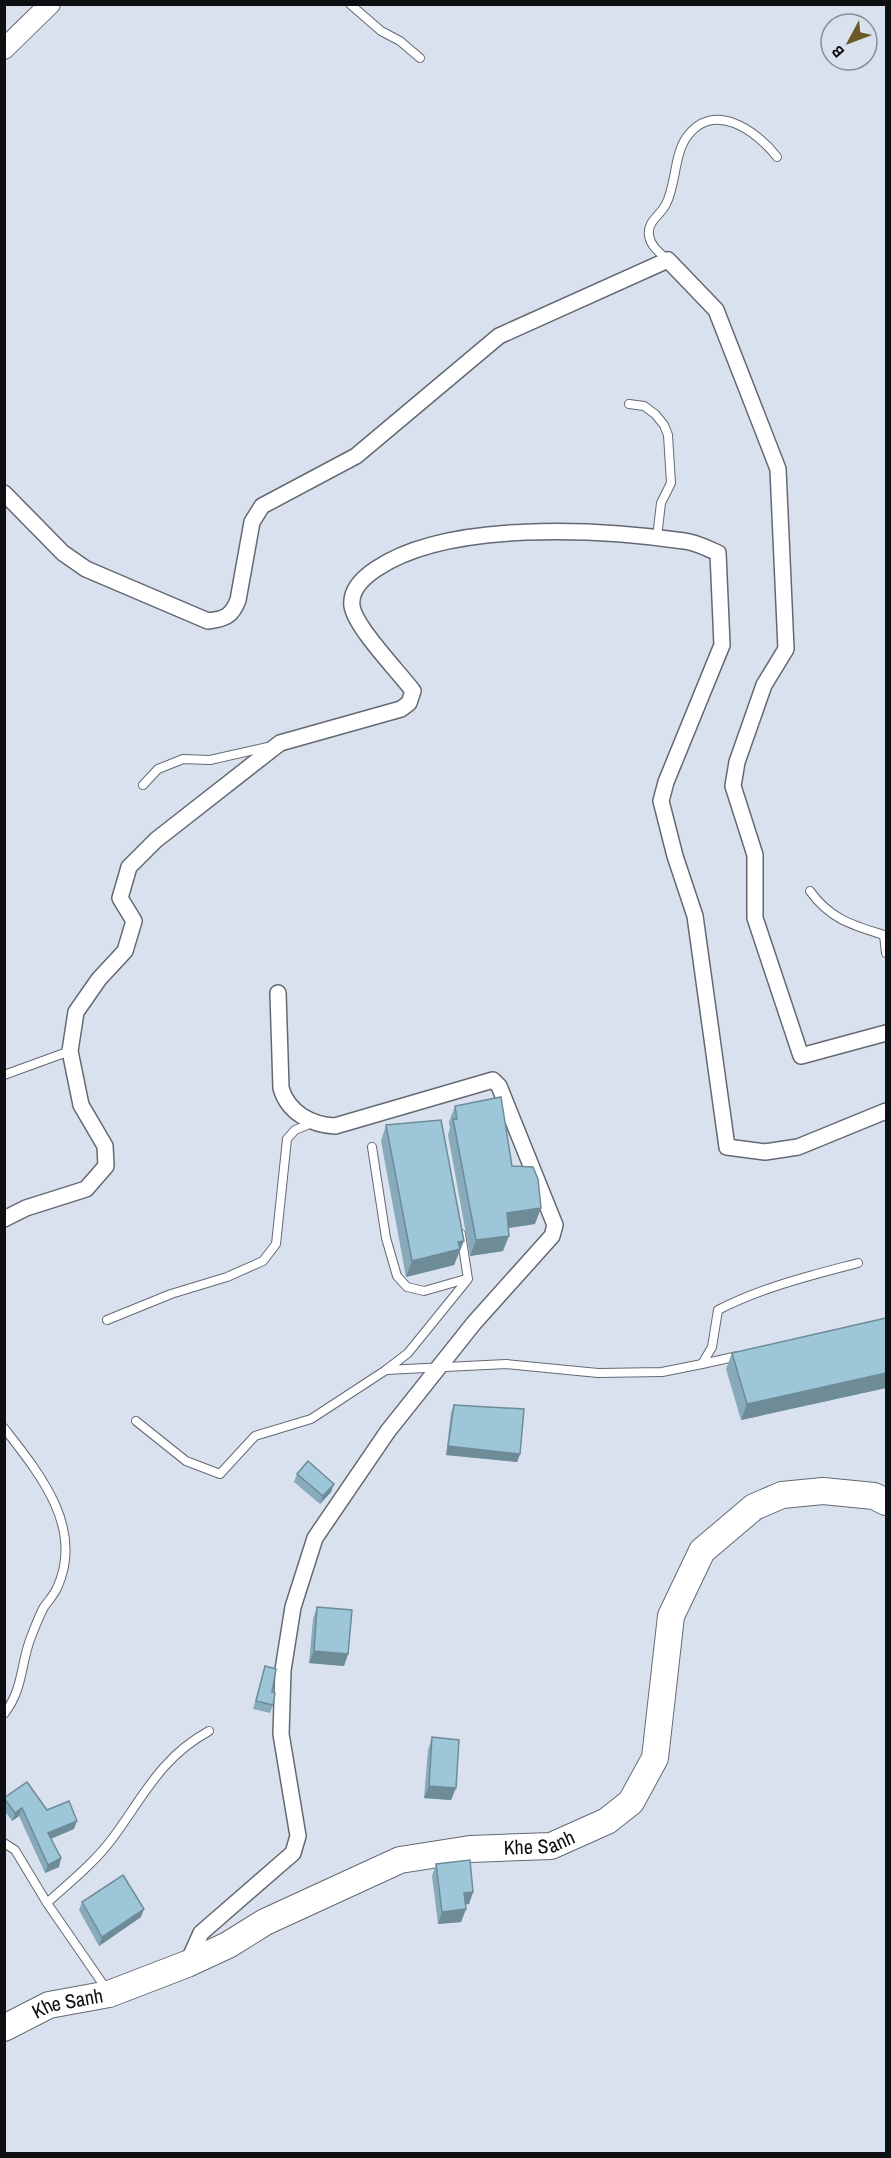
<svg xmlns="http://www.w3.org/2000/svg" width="891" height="2158" font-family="'Archivo Narrow',sans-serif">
<rect width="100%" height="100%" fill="#dae1ee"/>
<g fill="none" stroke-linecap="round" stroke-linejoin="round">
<!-- service casing -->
<g stroke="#636974" stroke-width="10">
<g id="service">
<path d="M350,4L381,31L400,41L420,58"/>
<path d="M668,260C660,253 650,246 649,235C647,221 661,215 666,204C676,185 674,156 686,138C713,99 757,131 777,157"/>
<path d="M629,404L644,406L655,414L664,425L668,435L671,483L661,503L657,537"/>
<path d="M143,785L158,769L183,759L210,760L272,746"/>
<path d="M810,891C830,919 852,925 884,935L886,953"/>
<path d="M4,1075L70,1051"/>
<path d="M372,1147L386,1238L397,1276L407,1287L424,1291L466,1279"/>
<path d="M107,1320L171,1294L227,1277L263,1261L276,1244L287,1139L295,1130L312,1123"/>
<path d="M702,1364L738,1356"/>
<path d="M386,1370L408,1353L468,1279L461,1234"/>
<path d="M136,1421L186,1461L220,1474L255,1436L311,1419L386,1370L506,1364L598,1373L662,1372L702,1364L712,1347L718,1310C763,1287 809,1276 858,1263"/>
<path d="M4,1428C39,1473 85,1528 57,1588C54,1595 48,1601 44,1607C39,1616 35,1627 31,1637C20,1665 24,1688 4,1714"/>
<path d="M4,1843L15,1850L47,1903L107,1990"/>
<path d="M47,1903C69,1883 94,1863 112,1839C144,1796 160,1758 209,1731"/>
</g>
</g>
<!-- minor casing -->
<g stroke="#636974" stroke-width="18">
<g id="minor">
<path d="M4,493L63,553L86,569L208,621C225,619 232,616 238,600L252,522L262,506L356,456L499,336L668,260L716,310L778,469L786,649L764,685L737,762L733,786L755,855V918L801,1056L886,1033"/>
<path d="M4,1219L26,1208L86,1189L106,1166L105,1146L81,1105L70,1051L76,1012L99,979L125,951L134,921L120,898L129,867L156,840L280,743L401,709L409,703L413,691C398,671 355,627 352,606C350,590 364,577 376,569C448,520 600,529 684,541C696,542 708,549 718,553L722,645L666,782L661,801L675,856L695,916L727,1147L765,1152L798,1147L886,1111"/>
<path d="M187,1964L201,1933L293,1853L298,1836L281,1734L283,1670L293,1607L315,1538L388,1431L474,1323L552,1236L555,1225L499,1086L493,1080L335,1126C312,1125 288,1113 281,1088L278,993"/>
</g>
</g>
<!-- tertiary casing -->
<g stroke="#636974" stroke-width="22">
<path id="tertiary" d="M4,49L50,4"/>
</g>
<!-- trunk casing -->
<g stroke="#636974" stroke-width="28">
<g id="trunk">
<path id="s1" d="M4,2028L49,2005L109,1994L187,1964L228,1945L265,1922L400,1860L470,1849L551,1846L607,1821L631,1802L655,1758L671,1616L702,1551L754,1507L782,1495L823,1491L874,1496L886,1502"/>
</g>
</g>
<!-- service -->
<use href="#service" stroke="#fff" stroke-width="8"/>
<!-- minor -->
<use href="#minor" stroke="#fff" stroke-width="15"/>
<!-- tertiary -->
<use href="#tertiary" stroke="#fff" stroke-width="20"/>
<!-- trunk -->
<use href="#trunk" stroke="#fff" stroke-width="26"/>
</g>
<!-- wall -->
<g fill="#87abbb">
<path d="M455,1106L512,1166L535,1224L508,1228L503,1251L470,1256L448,1135L450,1128L449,1122Z"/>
<path d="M386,1125L458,1257H457L454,1265L406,1277L381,1141Z"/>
<path d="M886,1322V1388L741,1420L726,1369L732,1353Z"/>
<path d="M454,1405L520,1454L517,1462L446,1455L451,1413Z"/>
<path d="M297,1474L334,1484L331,1492L320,1504L294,1482Z"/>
<path d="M317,1607L348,1654L344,1666L309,1663L313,1619Z"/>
<path d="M265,1666L272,1692L273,1705L270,1713L253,1709Z"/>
<path d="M432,1737L456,1788L451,1800L424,1798L428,1750Z"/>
<path d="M4,1797L47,1810L74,1829L51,1839L61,1858L59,1867L45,1873L19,1816L12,1821L4,1810Z"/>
<path d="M436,1864L473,1892L469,1904L465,1905L466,1909L461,1922L438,1924L432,1876Z"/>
<path d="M82,1902L141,1917L99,1946L79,1910Z"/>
</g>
<!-- shaded-wall -->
<g fill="#6e8b98">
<path d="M541,1208L535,1224L502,1229L507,1213Z"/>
<path d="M509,1236L503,1251L470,1256L476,1240Z"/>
<path d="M464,1241L454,1265L406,1277L412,1261L458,1242Z"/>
<path d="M886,1373V1388L741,1420L747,1404Z"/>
<path d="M448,1446L520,1454L517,1462L446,1455Z"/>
<path d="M334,1484L331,1492L320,1504L323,1496Z"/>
<path d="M314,1651L348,1654L344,1666L309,1663Z"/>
<path d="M429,1786L456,1788L451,1800L424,1798Z"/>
<path d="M22,1808L19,1816L12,1821L15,1813Z"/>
<path d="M77,1821L74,1829L45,1841L48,1833Z"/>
<path d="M61,1858L59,1867L45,1873L48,1865Z"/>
<path d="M473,1892L469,1904L459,1905L464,1893Z"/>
<path d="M144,1909L141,1917L99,1946L102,1937Z"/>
<path d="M466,1909L461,1922L438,1924L442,1912Z"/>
</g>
<!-- building -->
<g fill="#9dc7d9" stroke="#6e8b98" stroke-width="1.5">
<path d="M501,1097L512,1166L533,1167L538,1179L541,1208L507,1213L509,1236L476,1240L453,1119H457L455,1106Z"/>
<path d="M441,1120L464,1241L458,1242L460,1249L412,1261L386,1125Z"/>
<path d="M886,1318V1373L747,1404L732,1353Z"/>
<path d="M454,1405L524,1409L520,1454L448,1446Z"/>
<path d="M308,1461L334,1484L323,1496L297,1474Z"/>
<path d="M317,1607L352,1610L348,1654L314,1651Z"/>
<path d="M265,1666L276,1669L272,1692L275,1693L273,1705L256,1701Z"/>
<path d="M432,1737L459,1740L456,1788L429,1786Z"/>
<path d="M27,1782L47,1810L69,1801L77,1821L48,1833L61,1858L48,1865L22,1808L15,1813L4,1798Z"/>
<path d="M470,1860L473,1892L464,1893L466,1909L442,1912L436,1864Z"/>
<path d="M123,1875L144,1909L102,1937L82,1902Z"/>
</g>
<g text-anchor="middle" stroke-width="4.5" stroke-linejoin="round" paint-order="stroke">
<!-- street labels -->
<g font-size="20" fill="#0d0f13" stroke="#dae1ee">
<text dy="7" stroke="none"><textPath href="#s1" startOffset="573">Khe Sanh</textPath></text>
<text dy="7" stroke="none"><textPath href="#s1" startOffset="69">Khe Sanh</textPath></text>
</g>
</g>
<!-- border -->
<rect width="891" height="2158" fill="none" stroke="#0d0f13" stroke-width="12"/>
<!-- north arrow -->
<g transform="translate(849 42) rotate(229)"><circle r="28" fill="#dae1ee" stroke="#888d96" stroke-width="1.5"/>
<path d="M0-4.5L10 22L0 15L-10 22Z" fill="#6b5a27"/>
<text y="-9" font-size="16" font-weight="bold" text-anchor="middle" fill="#0d0f13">B</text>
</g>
</svg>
